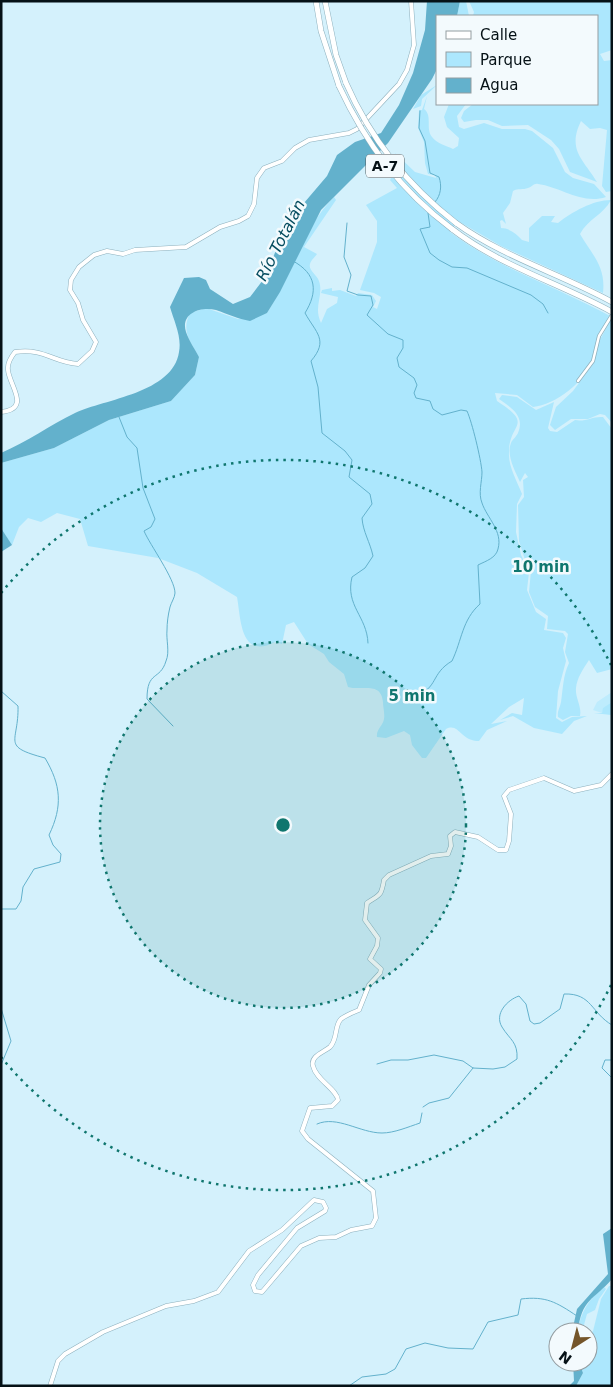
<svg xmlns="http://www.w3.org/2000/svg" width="613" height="1387" font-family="'DejaVu Sans',sans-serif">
<rect width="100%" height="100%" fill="#d4f1fc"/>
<!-- built -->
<path fill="#beecfd" d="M612,692V702L604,708L602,713L593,710L597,702Z"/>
<!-- green -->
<g fill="#ace7fd">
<path d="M460,1H466L469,16H457Z"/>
<path d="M469,1H612V50L600,54L604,61L612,60V191L606,192L602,186L607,130L600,128L590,129L581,121C567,150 583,159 597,182L570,172L559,149L551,140L528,125L502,126L488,120H476L464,122L461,118L464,111L473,104H597V16H473L474,12Z"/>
<path d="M437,85L422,99L421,106L413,109L421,95Z"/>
<path d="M427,96L424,109C433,116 425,128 432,137C436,143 447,146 453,149L458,146L459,138L447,127L444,117L449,104H466L457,116L459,127L464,129L484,123L502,129H525L532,131L553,148L565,172L573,178L594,184L606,197C582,205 561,187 538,184C534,183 532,187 528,188C523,190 518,188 513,191L510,203L503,213L506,224L502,220L500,221L501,228C509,228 517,234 522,240L529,242V228L542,216H555L551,222L558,223C572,212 593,200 611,200C603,215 588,219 580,234C592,255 606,266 603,293L501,246L458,221L450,232C499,269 558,287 612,317V423L605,415L600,414L588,419H571L555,430L550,425L556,407L573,391L593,364L597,345L608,325L606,323C596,337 596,344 592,359C587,381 555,405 533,407L517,395L495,393L497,401C535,426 509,422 509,452C508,466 517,481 522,494L517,504L516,532L521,555L529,572L527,590L536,612L546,619L544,630L563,633L566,638L563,648L566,661L558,691L556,718L562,722L572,717L587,716L574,721L562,734L534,728L513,716L500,720L512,713L522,715L524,698L509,707L491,724L507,721L487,730L479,741C460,741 459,722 446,729L426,758H422L412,745L410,735L404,731L386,738L377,737C376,729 383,726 384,719C385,714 383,707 383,702C381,681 362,691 348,687L344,674L329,662L324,654L308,644L294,622L286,625L282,644L275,642C240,660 241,619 237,597L197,573L158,558L88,546L80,519L57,513L41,522L28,518L19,527L12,545L1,528V463L54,448L109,420L171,401L195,375L199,357C190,341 181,331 190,313L206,308L238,319L267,313C291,276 303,228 334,197L336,200L304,247L317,254C315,257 311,260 310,264C308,270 317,275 319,281C324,296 313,306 321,323L327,309L337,303L338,297L321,293L322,290L332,288V291L340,290L356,296L358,293L372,295L376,301L373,307L377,309L381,297L374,293L360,290L377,242V221L366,205L397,188L390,180L399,162L395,153L415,172L436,178L435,175L428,174L425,163L424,142L418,128L419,110H422Z"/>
<path d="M502,395L517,397L536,410L554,402L548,428L550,431L557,432L575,420C586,422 593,416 603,417L612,429V669L597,673L589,660C583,669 577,678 576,688C575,698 582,706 580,716H571L563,720L558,717C557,711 560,708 561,702C563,688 563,676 569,663L565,652L568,634L565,631L547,629L548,616L535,607L529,592L531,571L525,560L519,541L518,505L524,497L523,480L528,477L525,473L520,482C515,471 506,455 511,443C512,440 516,437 518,433C525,416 512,408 499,399Z"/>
<path d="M612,702L611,715L594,713H602L603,708Z"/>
<path d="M609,1286H612V1386H576L583,1373L579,1362H588V1336L593,1331L601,1299Z"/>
<path d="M604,1287L606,1289L599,1299L595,1310L587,1314L582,1332H578C580,1312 589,1299 604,1287Z"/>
</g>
<!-- water -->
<g fill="#63b1cc">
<path d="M427,1H460L457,16H437V69L432,79L388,143L321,210L280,292L267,313L250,321C238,319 228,314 216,310C201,306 180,313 186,332C189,341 195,349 199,357L195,375L171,401L109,420L54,448L1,463V453C27,442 50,425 75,413C105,399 173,393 179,352C182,337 174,321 170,307L184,278L199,277L206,280L210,289L233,304L250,297L266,276L276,250L304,203L327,176L337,155L355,142L381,133L399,105L413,73L425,30Z"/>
<path d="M1,528L12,545L1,552Z"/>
<path d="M612,1228V1279C594,1300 581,1299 578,1332H572L577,1309L608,1274L603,1234Z"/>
<path d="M573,1362H579L583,1373L576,1386H569L574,1381Z"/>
</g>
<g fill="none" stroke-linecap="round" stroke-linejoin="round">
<!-- stream -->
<g stroke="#63b1cc" stroke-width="1">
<path d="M420,111L419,128L425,141L430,173L439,177C442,186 441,195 435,202"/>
<path d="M428,213L430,227L420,229L430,253L439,260L452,267L467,268L531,295L543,304L548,313"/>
<path d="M347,223L344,257L351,275L347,291L358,295L371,296L373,305L367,315L388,334L403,340V348L397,358L399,367L414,378L417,385L414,393L416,398L430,401L433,409L442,415L461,410L467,411C472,422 481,459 482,472C482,482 478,493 482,503C487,518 503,531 498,549C496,558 486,561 478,565L480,604C462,620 462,640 452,661C430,674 439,688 415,696"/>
<path d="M293,261C317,274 318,292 305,313C316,333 329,340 311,361L318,387L322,433L345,451L352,460L349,477L370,494L372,504L362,518C363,532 370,542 373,556L365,568L352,577C345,606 367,616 368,643"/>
<path d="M119,417L127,437L137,448L143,488L155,519L151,527L144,531C150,545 175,579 175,593C175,597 171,603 170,607C168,615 167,623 167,630C166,640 170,652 166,661C160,681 147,670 147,699L173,726"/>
<path d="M1,691L18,706C19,743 0,746 45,758C61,785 63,806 49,835L53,845L61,854L60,862L34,869L23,887L21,901L16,909H1"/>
<path d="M1,1008L11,1041L1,1065"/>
<path d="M612,1060H605L602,1068L612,1078"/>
<path d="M377,1064L391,1060H408L434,1055L463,1061L473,1068L493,1069L505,1067L517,1059C518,1042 510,1040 502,1027C494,1014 507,1000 519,996L526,1004L530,1021L534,1024L540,1023L560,1009L564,994C592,993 591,1013 612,1025"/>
<path d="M423,1107L429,1103L449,1098L473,1068"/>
<path d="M317,1124C337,1115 360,1133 382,1133C394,1133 408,1127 420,1123L422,1113"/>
<path d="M349,1386L362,1377L386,1374L395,1369L406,1349L425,1343L448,1348L473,1349L488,1322L518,1315L521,1299C546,1296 556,1302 577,1316"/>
</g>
<!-- street casing -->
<g stroke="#8db0bd" stroke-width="4">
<path id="street" d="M578,381L593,361L599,336L612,315"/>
</g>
<!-- secondary casing -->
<g stroke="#8db0bd" stroke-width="5">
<g id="secondary">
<path d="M1,412C32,409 9,385 8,370C7,363 11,357 15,352C45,348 52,362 78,364L92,351L96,342L83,320L78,303L70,290L71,280L79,267L94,255L107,251L123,254L135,250L186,247L220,227L239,221L248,216L254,204L257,178L264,168L282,161L295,148L309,140L349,133L357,129L399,84L407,70L414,45L411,1"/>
<path d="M50,1386L58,1361L65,1354L103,1332L166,1306L194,1301L218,1292L249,1251L282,1230L314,1200L323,1202L326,1208L325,1211L297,1228L258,1275L253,1285L255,1291L262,1292L301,1246L319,1238L336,1237L351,1230L372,1226L376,1218L373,1191L308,1139L302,1131L310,1108L332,1106L338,1100C337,1089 316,1080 313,1066C310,1056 324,1052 330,1047C338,1039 334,1026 341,1019C346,1015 354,1012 359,1010L369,985L380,973L381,969L370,959L377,946L378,938L365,920L367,903C380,894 381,897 384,880L389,875L431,856L448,854L451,846L450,836L455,832L478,837L498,850H506L509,841L511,814L504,796L509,790L544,778L574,791L601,785L612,774"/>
</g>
</g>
<!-- highway casing -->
<g stroke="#8db0bd" stroke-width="6">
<g id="highway">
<path d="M316,1L321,31L339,86"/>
<path d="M325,1L336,55L346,83"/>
<path d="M456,223C503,257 561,274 612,302"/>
<path d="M452,229C500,266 559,283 612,312"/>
</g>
</g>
<!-- street -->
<use href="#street" stroke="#fff" stroke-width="2.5"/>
<!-- secondary -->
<use href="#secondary" stroke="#fff" stroke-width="4"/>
<!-- highway -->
<use href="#highway" stroke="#fff" stroke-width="5"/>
<!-- highway-bridge casing -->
<g stroke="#8db0bd" stroke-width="6" stroke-linecap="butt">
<g id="highway-bridge">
<path d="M346,83C371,140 407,185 456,223"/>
<path d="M339,86C366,144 401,191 452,229"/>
</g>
</g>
<!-- highway-bridge -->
<use href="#highway-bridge" stroke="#fff" stroke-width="5"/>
</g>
<!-- distance rings -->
<circle cx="283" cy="825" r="183" fill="#0f766e" fill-opacity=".12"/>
<g fill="none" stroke="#0f766e" stroke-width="2.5" stroke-dasharray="2.5 5">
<circle cx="283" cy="825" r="183"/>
<path d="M611 985A365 365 0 0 1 1 1057M1 593A365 365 0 0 1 611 665"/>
</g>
<g text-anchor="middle" stroke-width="5" stroke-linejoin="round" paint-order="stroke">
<!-- shield labels -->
<rect fill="#f3fafd" stroke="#4c575b" stroke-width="1" x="366" y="154.5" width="38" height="23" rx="4"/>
<g font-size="14" font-weight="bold" fill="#051116">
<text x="385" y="171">A-7</text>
</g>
<!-- water labels -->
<g font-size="16" font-style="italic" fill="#054c5f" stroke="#f3fafd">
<text transform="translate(280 240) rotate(-63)" y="6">Río Totalán</text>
</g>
</g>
<circle cx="283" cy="825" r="8" fill="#0f766e" stroke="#f3fafd" stroke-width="2.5"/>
<g font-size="15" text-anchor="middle" font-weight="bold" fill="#0f766e" stroke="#f3fafd" stroke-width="5" stroke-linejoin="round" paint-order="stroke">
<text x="541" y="572">10 min</text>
<text x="412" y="701">5 min</text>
</g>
<!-- border -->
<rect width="613" height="1387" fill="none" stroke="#051116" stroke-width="5"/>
<!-- legend -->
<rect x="436" y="15" width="162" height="90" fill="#f3fafd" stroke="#949da1"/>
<rect x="446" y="31" width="25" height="8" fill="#ffffff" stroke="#949da1"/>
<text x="480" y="40" font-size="15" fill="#051116">Calle</text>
<rect x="446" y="52" width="25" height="15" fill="#ace7fd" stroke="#949da1"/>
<text x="480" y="65" font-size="15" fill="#051116">Parque</text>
<rect x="446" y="78" width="25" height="15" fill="#63b1cc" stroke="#949da1"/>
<text x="480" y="90" font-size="15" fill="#051116">Agua</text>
<!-- north arrow -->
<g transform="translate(573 1347) rotate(216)"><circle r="24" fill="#f3fafd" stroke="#949da1"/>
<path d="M0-4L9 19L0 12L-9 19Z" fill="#74552a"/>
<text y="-8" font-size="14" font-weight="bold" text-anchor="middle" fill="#051116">N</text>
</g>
</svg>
